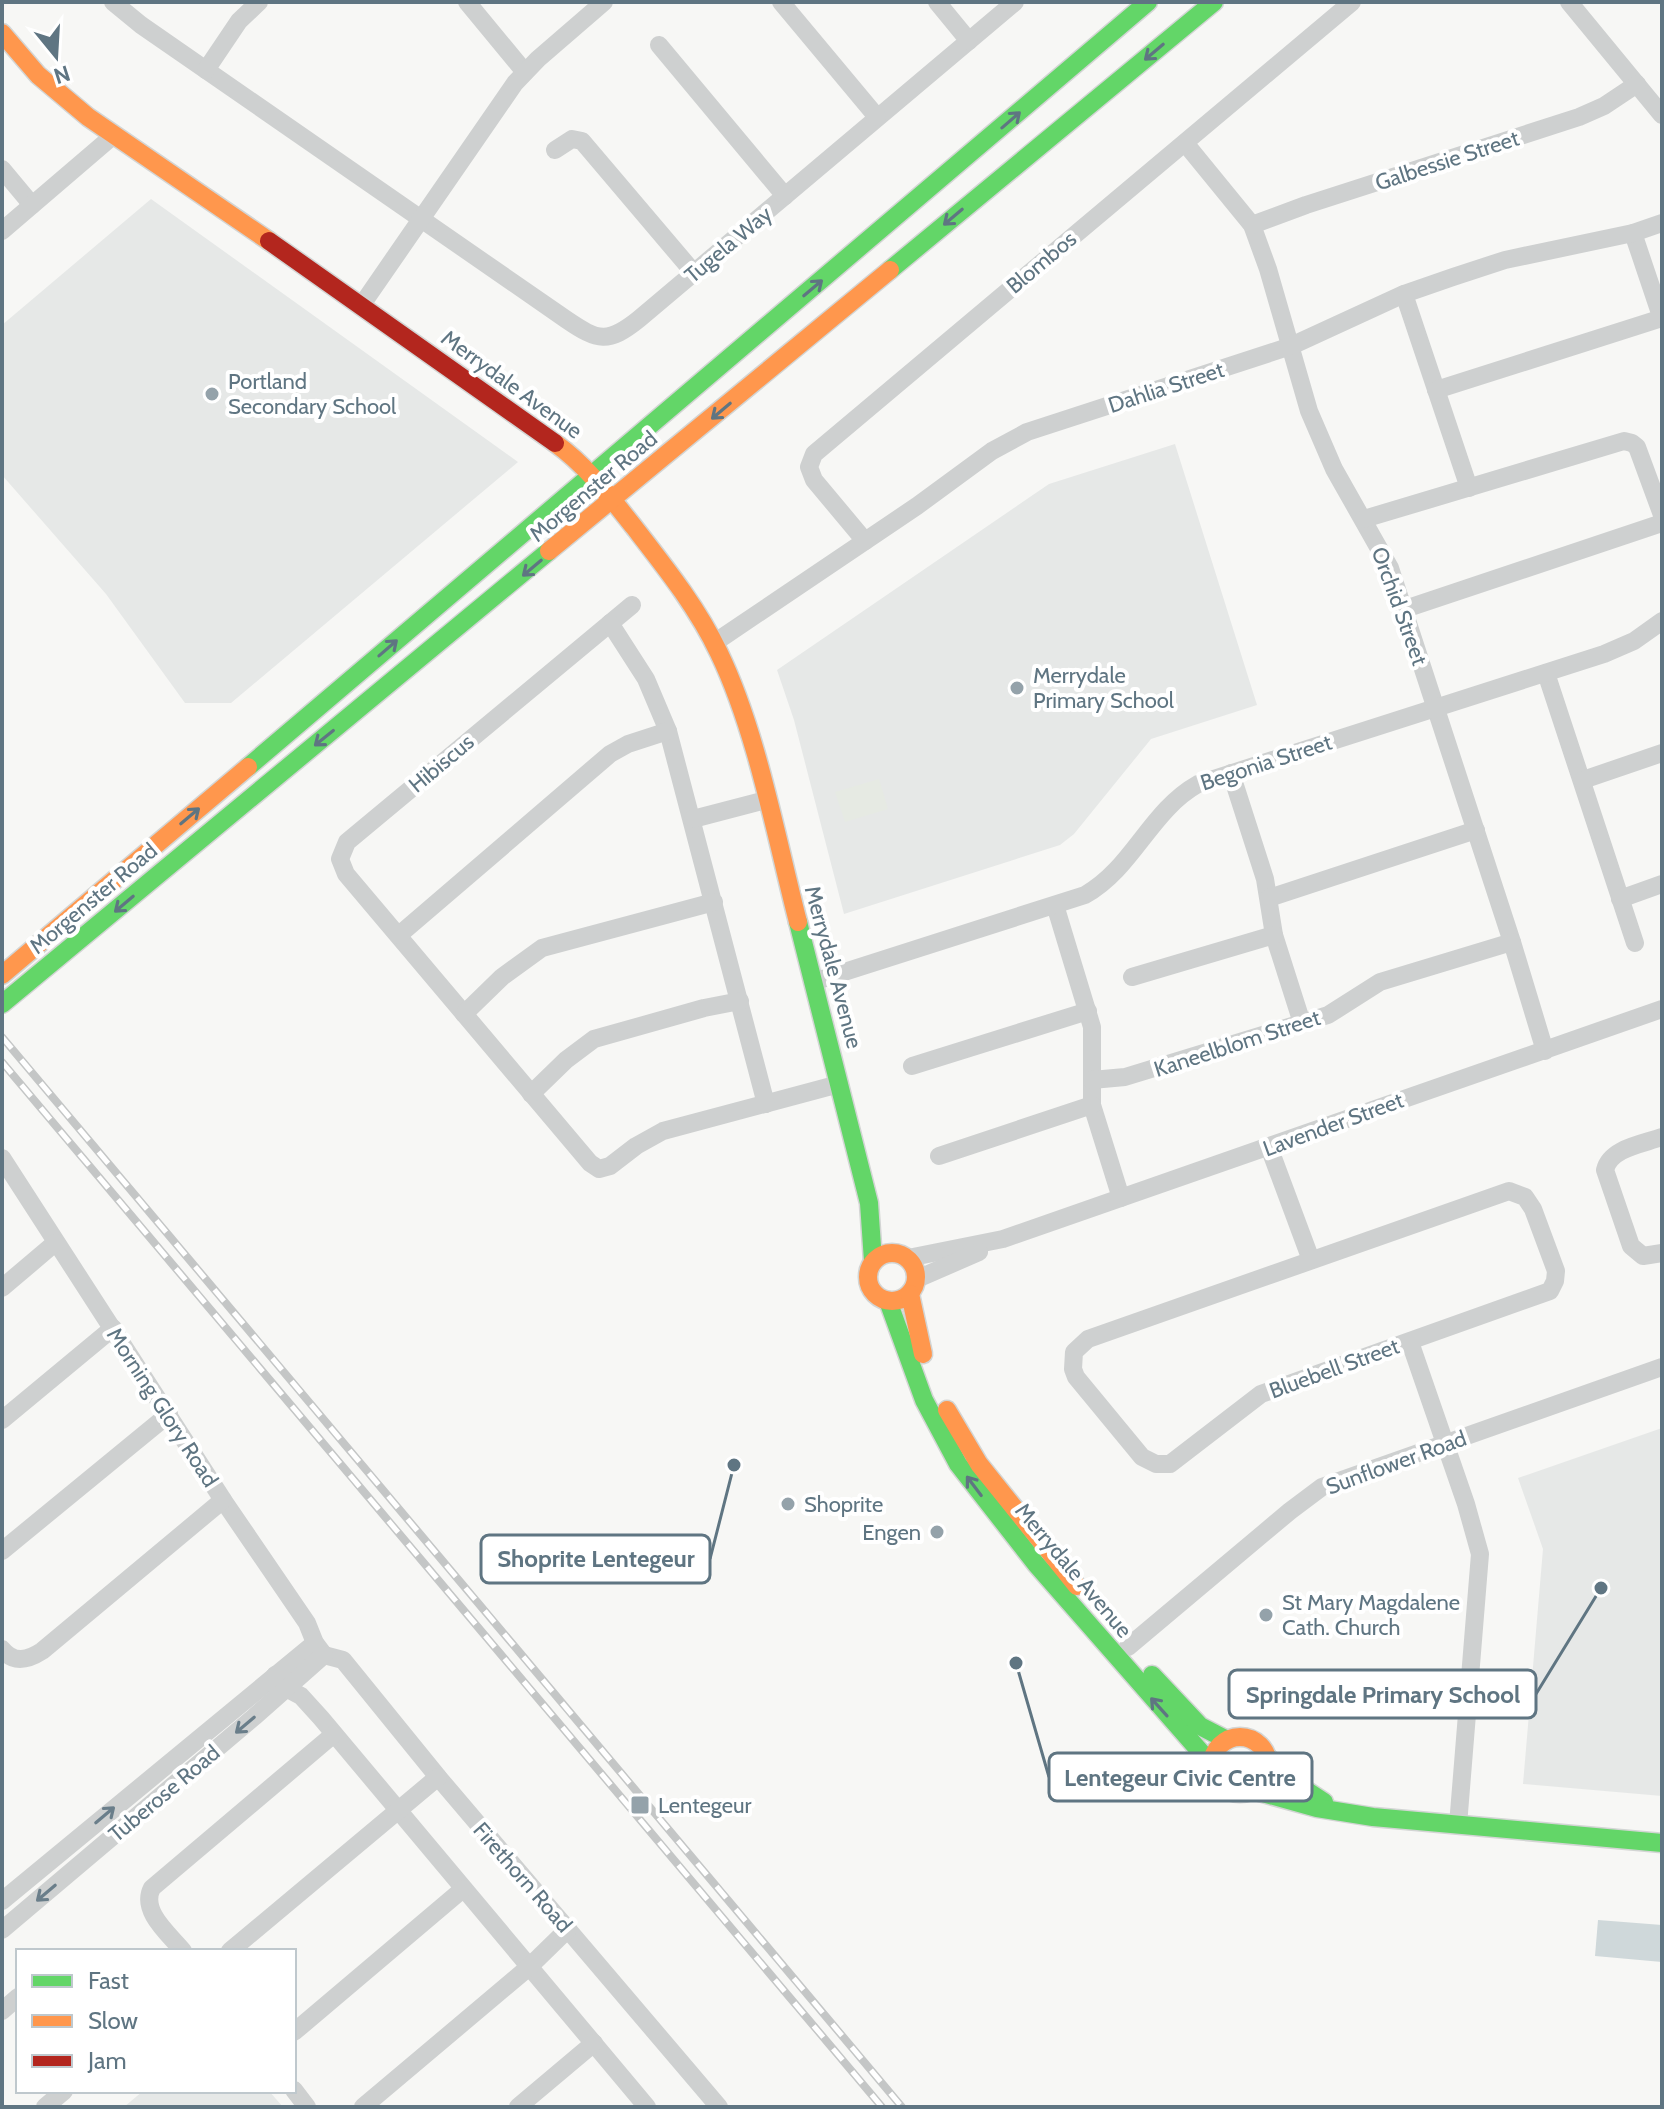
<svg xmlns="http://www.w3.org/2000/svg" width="1664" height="2109" font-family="Cabin,sans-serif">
<rect width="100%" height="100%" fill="#f7f7f5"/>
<!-- built -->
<g fill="#e6e8e7">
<path d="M151,199L518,462L231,703H185L106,594L2,475V325Z"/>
<path d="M1175,444L1257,705L1151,739L1074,834L1060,845L844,914L794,720L777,670L1049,484Z"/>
<path d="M1662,1428V1796L1523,1784L1543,1549L1518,1478Z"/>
<path d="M143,2091H269L283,2107H124Z"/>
</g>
<!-- green -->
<path fill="#e6eae3" d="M879,779L888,809L845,822L835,792Z"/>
<!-- water -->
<path fill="#cfd8da" d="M1598,1920L1662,1925V1962L1595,1956Z"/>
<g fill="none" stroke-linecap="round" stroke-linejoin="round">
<!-- fast casing -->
<g stroke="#d3d5d4" stroke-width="21">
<g id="fast">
<path d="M890,270L1214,2"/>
<path d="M248,767L1148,2"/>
<path d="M798,922L869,1203L873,1261"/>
<path d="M2,1004L549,551"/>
<path d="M888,1301L924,1400L958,1464L1036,1564L1212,1765"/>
<path d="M1152,1675L1200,1726L1227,1740"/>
<path d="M1266,1756L1295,1783L1324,1802"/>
<path d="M1252,1790L1317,1808L1373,1817L1662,1843"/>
</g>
</g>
<!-- slow casing -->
<g stroke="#d3d5d4" stroke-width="21">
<g id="slow">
<path d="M2,33L38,75L88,117L269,241"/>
<path d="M555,443C587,466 610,497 634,527C665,567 697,607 719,653C757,732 776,837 798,922"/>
<path d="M549,551L890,270"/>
<path d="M2,975L248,767"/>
<circle cx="892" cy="1277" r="24"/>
<path d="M910,1294L923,1354"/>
<path d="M947,1410L979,1464L1077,1586"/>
<circle cx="1240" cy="1765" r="28"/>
</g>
</g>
<!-- jam casing -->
<g stroke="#d3d5d4" stroke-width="21">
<path id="jam" d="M269,241L555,443"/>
</g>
<!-- street -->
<g stroke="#ced0d0" stroke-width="18">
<path d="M113,2L141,25L567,320C598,341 608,344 639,319L1015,2"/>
<path d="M467,2L524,71"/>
<path d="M781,2L877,117"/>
<path d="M937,2L969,41"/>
<path d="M1569,2L1662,115"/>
<path d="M659,45L785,196"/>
<path d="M206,70L239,21L259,2"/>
<path d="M1185,143L1252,225L1268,269L1309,411L1334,469L1390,568L1512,942L1545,1051"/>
<path d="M555,150L572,139L582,141L694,273"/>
<path d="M2,169L32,205"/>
<path d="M1252,225L1306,205L1579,117L1604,106L1637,84"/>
<path d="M2,231L114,135"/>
<path d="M1633,233L1662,319"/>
<path d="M1404,294L1469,488"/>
<path d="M361,306L515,83L538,59L604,2"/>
<path d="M1436,390L1662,318"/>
<path d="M1364,519L1624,441L1632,443L1637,447L1662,515"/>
<path d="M865,541L814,480L809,467L814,454L1352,2"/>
<path d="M632,605L347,842L340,859L346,874L590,1163L599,1169L610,1166L636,1146L663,1131L839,1084"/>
<path d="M1405,609L1662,523"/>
<path d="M610,623L646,679L668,731L766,1104"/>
<path d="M714,643L917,506L992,451L1027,432L1291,346L1404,294L1453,277L1505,260L1633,233L1662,223"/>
<path d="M1546,673L1635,943"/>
<path d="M1231,773L1265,879L1274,935L1302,1023"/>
<path d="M1583,780L1662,753"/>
<path d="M693,819L766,800"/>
<path d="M1269,898L1476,830"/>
<path d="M1620,899L1662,884"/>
<path d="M1055,905L1092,1027V1105L1121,1198"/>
<path d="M399,935L610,754L628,744L668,731"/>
<path d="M1132,977L1274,935"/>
<path d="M813,982L1085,895C1133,868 1150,811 1198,784L1604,654L1634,641L1662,621"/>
<path d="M464,1014L502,977L542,948L714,902"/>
<path d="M912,1066L1088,1011"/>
<path d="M1092,1080L1125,1077L1302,1023L1328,1015L1380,982L1512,942"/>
<path d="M531,1094L566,1060L594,1039L704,1008L740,1001"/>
<path d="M1662,1137C1643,1144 1610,1148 1605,1170L1631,1246L1643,1256L1662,1253"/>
<path d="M1269,1147L1311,1260"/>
<path d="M939,1156L1092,1105"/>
<path d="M2,1158L223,1500L307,1623L315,1643L324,1655"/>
<path d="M1509,1191L1525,1197L1533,1209L1556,1271L1555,1281L1550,1291L1261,1394L1170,1464H1156L1142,1457L1076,1377L1073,1369L1074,1352L1088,1339Z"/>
<path d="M908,1258L1003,1239L1662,1009"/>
<path d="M917,1279L979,1252"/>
<path d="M2,1288L55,1243"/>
<path d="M1410,1342L1466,1504L1480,1554L1458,1825"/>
<path d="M2,1420L113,1328"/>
<path d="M2,1551L169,1414"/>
<path d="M1128,1647L1290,1511L1322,1487L1662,1367"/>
<path d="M2,1649C14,1664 28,1660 42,1651L223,1500"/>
<path d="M324,1655L343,1660L438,1777L719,2107"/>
<path d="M275,1675L286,1688L301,1696L321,1718L647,2107"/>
<path d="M2,1901L315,1643"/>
<path d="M2,1930L254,1717L324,1655"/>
<path d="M183,1951C169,1934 140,1911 152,1888L334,1734"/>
<path d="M230,1951L438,1777"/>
<path d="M2,2011L18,1997"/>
<path d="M294,2032L463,1889"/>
<path d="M294,2090L307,2107"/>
<path d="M45,2107L64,2091"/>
<path d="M363,2107L529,1967L568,1929"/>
<path d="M518,2107L594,2043"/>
</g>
<!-- fast -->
<use href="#fast" stroke="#63d668" stroke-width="18"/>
<!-- slow -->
<use href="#slow" stroke="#ff974d" stroke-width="18"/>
<!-- jam -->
<use href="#jam" stroke="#b3261e" stroke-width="18"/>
<!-- rail casing -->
<g stroke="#c4c6c6" stroke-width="8">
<g id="rail">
<path d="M2,1037L902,2107"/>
<path d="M2,1062L882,2107"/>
</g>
</g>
<!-- rail -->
<use href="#rail" stroke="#fff" stroke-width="5" stroke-dasharray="15" stroke-linecap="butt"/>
</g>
<!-- one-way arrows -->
<defs><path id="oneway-shaft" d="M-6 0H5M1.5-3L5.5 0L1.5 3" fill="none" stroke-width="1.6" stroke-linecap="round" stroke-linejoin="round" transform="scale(2)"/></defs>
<g stroke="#5f7582">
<use href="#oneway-shaft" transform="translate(1154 52) rotate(140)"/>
<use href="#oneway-shaft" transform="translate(1011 120) rotate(-41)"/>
<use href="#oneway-shaft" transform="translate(953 217) rotate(140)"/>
<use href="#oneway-shaft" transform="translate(813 288) rotate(-40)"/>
<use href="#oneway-shaft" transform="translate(721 411) rotate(140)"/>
<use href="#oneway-shaft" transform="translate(532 568) rotate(140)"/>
<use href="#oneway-shaft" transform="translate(388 648) rotate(-41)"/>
<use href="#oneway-shaft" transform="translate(324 738) rotate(141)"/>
<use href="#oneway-shaft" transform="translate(190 816) rotate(-40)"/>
<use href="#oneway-shaft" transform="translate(124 904) rotate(140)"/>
<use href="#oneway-shaft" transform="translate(974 1486) rotate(-127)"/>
<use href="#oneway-shaft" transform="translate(1159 1707) rotate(-132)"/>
</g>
<g stroke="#6a7e8a">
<use href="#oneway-shaft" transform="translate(245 1725) rotate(140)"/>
<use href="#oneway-shaft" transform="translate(105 1815) rotate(-40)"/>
<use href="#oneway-shaft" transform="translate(46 1893) rotate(140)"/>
</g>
<!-- markers -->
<g fill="#94a2aa" stroke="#fff" stroke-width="3">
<circle cx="212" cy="394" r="8"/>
<circle cx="1017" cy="688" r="8"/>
<circle cx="788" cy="1504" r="8"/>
<circle cx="937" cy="1532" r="8"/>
<circle cx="1266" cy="1615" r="8"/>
<rect x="630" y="1795" width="20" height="20" rx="4"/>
</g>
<g text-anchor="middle" stroke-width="8" stroke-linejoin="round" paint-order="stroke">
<!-- street labels -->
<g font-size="22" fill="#5f7582" stroke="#fff">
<text transform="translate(1447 160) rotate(-18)" y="8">Galbessie Street</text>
<text transform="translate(728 244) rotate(-40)" y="8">Tugela Way</text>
<text transform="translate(1041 262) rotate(-40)" y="8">Blombos</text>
<text transform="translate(512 384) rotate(36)" y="8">Merrydale Avenue</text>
<text transform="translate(1166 387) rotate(-18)" y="8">Dahlia Street</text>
<text transform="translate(593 486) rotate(-40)" y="8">Morgenster Road</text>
<text transform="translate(1400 606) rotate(70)" y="8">Orchid Street</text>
<text transform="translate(1266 762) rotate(-18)" y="8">Begonia Street</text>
<text transform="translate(441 763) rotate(-40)" y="8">Hibiscus</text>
<text transform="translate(93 898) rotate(-40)" y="8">Morgenster Road</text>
<text transform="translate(834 967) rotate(75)" y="8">Merrydale Avenue</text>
<text transform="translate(1237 1043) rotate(-18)" y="8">Kaneelblom Street</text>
<text transform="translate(1333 1124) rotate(-20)" y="8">Lavender Street</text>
<text transform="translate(1334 1368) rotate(-20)" y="8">Bluebell Street</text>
<text transform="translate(163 1407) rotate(57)" y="8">Morning Glory Road</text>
<text transform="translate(1396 1462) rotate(-20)" y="8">Sunflower Road</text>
<text transform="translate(1074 1570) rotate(50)" y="8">Merrydale Avenue</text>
<text transform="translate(164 1793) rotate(-40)" y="8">Tuberose Road</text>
<text transform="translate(523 1877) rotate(49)" y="8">Firethorn Road</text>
</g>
<!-- poi labels -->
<g font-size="22" fill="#5f7582" stroke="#fff" text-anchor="start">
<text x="228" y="389">Portland<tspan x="228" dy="25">Secondary School</tspan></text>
<text x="1033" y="683">Merrydale<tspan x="1033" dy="25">Primary School</tspan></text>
<text x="804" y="1512">Shoprite</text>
<text x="921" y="1540" text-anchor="end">Engen</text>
<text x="1282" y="1610">St Mary Magdalene<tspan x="1282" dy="25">Cath. Church</tspan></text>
<text x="658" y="1813">Lentegeur</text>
</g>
</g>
<!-- callouts -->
<path fill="none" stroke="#5f7582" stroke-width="3" d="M734 1465L710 1559M1601 1588L1536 1694M1016 1663L1049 1777"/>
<g fill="#5f7582" stroke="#fff" stroke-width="3">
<circle cx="734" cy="1465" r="8"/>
<circle cx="1601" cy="1588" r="8"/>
<circle cx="1016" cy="1663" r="8"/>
</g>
<g fill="#fff" stroke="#5f7582" stroke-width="3">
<rect x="481" y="1535" width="229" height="48" rx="8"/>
<rect x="1229" y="1670" width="307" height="48" rx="8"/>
<rect x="1049" y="1753" width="263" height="48" rx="8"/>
</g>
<g font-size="24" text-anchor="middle" font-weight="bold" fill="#5f7582">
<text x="596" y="1567">Shoprite Lentegeur</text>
<text x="1383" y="1703">Springdale Primary School</text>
<text x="1180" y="1786">Lentegeur Civic Centre</text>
</g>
<!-- border -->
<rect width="1664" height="2109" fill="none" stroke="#5f7582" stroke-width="8"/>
<!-- legend -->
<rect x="16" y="1949" width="280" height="144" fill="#ffffff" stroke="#bfc8cd" stroke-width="2"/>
<rect x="32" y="1975" width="40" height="12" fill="#63d668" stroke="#bfc8cd" stroke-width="2"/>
<text x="88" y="1989" font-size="24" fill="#5f7582">Fast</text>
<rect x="32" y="2015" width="40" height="12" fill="#ff974d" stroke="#bfc8cd" stroke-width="2"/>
<text x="88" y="2029" font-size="24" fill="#5f7582">Slow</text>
<rect x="32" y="2055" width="40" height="12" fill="#b3261e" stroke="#bfc8cd" stroke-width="2"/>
<text x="88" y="2069" font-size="24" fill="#5f7582">Jam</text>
<!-- north arrow -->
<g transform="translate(56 56) rotate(162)" stroke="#ffffff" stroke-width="6" paint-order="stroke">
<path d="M0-6L14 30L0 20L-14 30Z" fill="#5f7582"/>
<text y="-12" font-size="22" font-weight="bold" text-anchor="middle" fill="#5f7582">N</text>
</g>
</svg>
